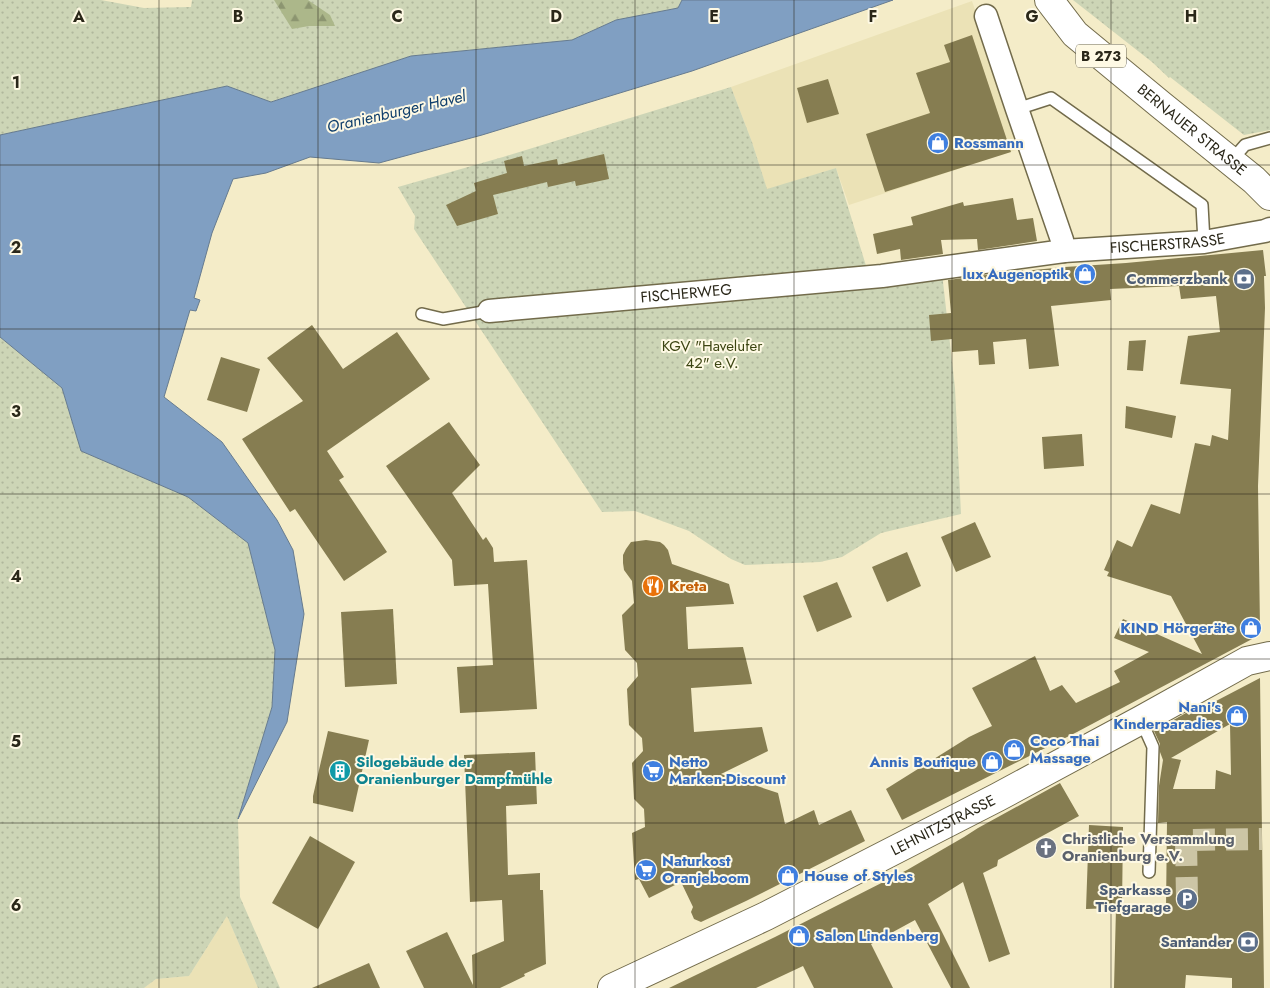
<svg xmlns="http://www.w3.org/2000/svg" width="1270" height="988" font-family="Jost,sans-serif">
<defs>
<pattern id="green-dots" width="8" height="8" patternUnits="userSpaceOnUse" patternTransform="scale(1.25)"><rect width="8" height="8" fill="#cdd5b6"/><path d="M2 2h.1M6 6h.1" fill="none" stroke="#b0b79c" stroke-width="1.8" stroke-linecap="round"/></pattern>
<pattern id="forest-firs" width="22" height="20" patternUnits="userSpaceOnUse" patternTransform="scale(1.25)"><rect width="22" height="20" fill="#acb78a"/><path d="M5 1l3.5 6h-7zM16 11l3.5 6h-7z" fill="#8c9570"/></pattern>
</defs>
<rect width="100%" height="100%" fill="#f4ecc8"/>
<!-- built -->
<g fill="#ebe2b6">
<path d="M972,1L1022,148L849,205L836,168L767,190L752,142L731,87Z"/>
<path d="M227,916L258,988H144L156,979L189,976Z"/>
</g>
<!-- green -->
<g fill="url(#green-dots)">
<path d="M0,0H101L144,8L191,7L192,0H682L678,8L616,20L572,40L411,56L270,102L227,86L0,135Z"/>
<path d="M1073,0H1270V130L1244,135L1170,77L1169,78L1152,62Z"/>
<path d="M731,87L752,142L767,189L836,168L871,282L942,273L955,388L961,514L881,533L842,557L820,562L745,565L731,559L689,531L635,511L602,512L414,229L415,216L398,187L503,157Z"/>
<path d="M0,337L62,388L81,451L188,497L248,543L275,650L272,707L238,819L240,897L280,988H258L227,916L189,976L156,979L144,988H0Z"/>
</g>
<!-- forest -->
<path fill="url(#forest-firs)" d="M274,0H308L330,15L335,26H309L292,29Z"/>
<!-- water -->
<path fill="#809fc2" stroke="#667b8f" d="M682,0H893L692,71L482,135L379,163L310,157L266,173L233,179L212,233L194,298L200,300L196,311L190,310L164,397L222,442L277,520L293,550L304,614L287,722L238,819L272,707L275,650L248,543L188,497L81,451L62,388L0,337V135L227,86L271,102L411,56L572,40L616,20L678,8Z"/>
<!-- building -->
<g fill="#867d51" fill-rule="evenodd">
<path d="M972,35L1011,152L885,192L866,134L930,113L916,73L950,62L944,45Z"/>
<path d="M828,79L839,114L807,123L797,88Z"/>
<path d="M604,154L609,179L576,186L575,181L548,187L547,182L493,195L498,214L457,226L446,205L476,191L474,183L507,173L504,161L522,156L524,166L557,159L558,165Z"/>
<path d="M1013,198L1017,220L1033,218L1037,241L978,250L977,239L941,240L943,254L901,260L900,249L877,254L873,234L913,225L911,217L963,202L964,206Z"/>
<path d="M1263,250L1266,276H1264L1265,308L1258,486L1260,628L1254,638L1077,732L902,820L886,789L969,737L992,726L972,688L1035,656L1050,691L1062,685L1076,703L1120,682L1114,671L1149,652L1114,638L1123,619L1202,654L1171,596L1107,576L1109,572L1104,570L1117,540L1132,547L1151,504L1180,514L1195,443L1210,446L1212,435L1228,440L1231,389L1180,384L1188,336L1220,332L1216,296L1181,299L1179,286L1110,289L1111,300L1051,306L1059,366L1029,369L1026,339L993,342L995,364L979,365L978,350L952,352V339L931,341L929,315L951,313L948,280L1023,270V271L1065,267L1126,263Z"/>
<path d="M312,325L343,369L397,332L430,379L327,451L344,477L339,480L387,552L344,581L295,509L290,512L242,439L303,401L267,358Z"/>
<path d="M1146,340L1143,371L1127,370L1129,341Z"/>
<path d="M221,357L260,369L247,412L207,400Z"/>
<path d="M1126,406L1176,416L1172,438L1125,428Z"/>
<path d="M449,422L480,465L452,493L483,540L486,537L493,548L494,562L527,560L537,709L460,713L457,667L493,665L488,584L454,586L452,560L386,466Z"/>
<path d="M1082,434L1084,466L1044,469L1042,437Z"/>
<path d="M975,522L991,557L956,572L941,537Z"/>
<path d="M646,540L660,542L664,545L668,550L672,564L729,584L734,604L686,607L688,649L743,647L752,684L691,688L694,732L762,727L768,751L721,774L778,793L785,824L814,810L819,825L851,810L865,841L746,901L701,922L694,919L691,912L693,907L681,882L649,898L639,879L635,880L632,833L645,827L644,809L634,799L632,763L643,751L642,738L629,725L627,689L638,676L637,663L625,650L622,615L634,603L632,581L624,570L623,563V555L626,549L631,542Z"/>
<path d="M907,552L921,586L887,602L872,567Z"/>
<path d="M837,582L852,617L817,632L803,596Z"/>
<path d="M393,609L397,684L345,687L341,612Z"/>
<path d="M1260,678L1264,988H1232V978L1186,975L1185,988H1114L1116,908L1086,909L1089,825L1123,827L1122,908H1166L1167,822L1158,823L1159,786L1163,760L1160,752V744L1154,731L1193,709L1195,712ZM1230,724L1231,775L1216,770L1215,789H1173L1181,760L1171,758Z"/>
<path d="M328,731L369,740L353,812L313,803V796Z"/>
<path d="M535,752L537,804L506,806L508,875L540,873V890H543L546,964L524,974L525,976L500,988H424L406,951L447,932L473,985L472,955L504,941L502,900L470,902L464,755Z"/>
<path d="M1060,783L1079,816L998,860L997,866L983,873L1010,954L989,962L963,882L928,904L970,988H951L915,920L871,944L893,988H814L803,966L756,988H669L775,937L907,870L964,837L978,828Z"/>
<path d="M310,836L355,862L318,929L272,903Z"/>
<path d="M369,963L380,988H312Z"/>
</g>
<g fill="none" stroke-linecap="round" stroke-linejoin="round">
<!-- minor-tunnel -->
<path stroke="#ccc5a5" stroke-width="22" stroke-dasharray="22 11" stroke-linecap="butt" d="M1187,899L1186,840L1262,839"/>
<!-- service casing -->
<g stroke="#726b4b" stroke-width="14">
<g id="service">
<path d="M1017,109L1051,98L1202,205L1204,242"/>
<path d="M1231,161L1245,145L1270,138"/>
<path d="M422,314L443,319L489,311"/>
<path d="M1141,720L1153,747L1149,872"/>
</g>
</g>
<!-- minor casing -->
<g stroke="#726b4b" stroke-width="25">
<g id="minor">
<path d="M986,16L1017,109L1062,240L1064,251"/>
<path id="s1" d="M489,311L882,276L1064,251L1204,242L1265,231L1270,229"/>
</g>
</g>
<!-- secondary casing -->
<g stroke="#726b4b" stroke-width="30">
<g id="secondary">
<path id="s2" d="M612,988L766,916L998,797L1141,720L1247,661L1270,656"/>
</g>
</g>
<!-- primary casing -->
<g stroke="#726b4b" stroke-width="30">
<g id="primary">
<path id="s3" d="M1049,0L1075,34L1161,105L1254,180L1270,196"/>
</g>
</g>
<!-- service -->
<use href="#service" stroke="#fff" stroke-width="11"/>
<!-- minor -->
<use href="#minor" stroke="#fff" stroke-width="22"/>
<!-- secondary -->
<use href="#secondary" stroke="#fff" stroke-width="28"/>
<!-- primary -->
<use href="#primary" stroke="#fff" stroke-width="28"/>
</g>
<!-- grid -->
<path fill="none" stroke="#2a2719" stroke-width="1" stroke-opacity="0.55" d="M159,0V988M318,0V988M476,0V988M635,0V988M794,0V988M952,0V988M1111,0V988M0,165H1270M0,329H1270M0,494H1270M0,659H1270M0,823H1270"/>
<!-- icons -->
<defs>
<g id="shop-disc" transform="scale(1.125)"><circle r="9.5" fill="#3f7fe0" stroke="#fef9e4"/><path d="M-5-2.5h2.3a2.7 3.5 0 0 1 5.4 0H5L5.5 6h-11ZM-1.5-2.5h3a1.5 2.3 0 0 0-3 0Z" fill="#fff"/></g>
<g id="bank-disc" transform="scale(1.125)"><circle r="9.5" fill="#5c6f8a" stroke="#fef9e4"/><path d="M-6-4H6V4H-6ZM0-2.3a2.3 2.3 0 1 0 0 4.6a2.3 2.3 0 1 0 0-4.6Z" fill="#fff"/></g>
<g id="restaurant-disc" transform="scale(1.125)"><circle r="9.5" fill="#e8710a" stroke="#fef9e4"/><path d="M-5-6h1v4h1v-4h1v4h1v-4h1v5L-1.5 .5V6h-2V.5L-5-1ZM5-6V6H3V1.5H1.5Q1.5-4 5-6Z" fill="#fff"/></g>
<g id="building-disc" transform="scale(1.125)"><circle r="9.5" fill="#0f9aa8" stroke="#fef9e4"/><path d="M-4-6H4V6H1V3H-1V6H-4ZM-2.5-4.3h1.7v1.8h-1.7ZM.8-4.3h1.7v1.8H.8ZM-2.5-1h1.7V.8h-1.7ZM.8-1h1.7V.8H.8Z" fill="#fff"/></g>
<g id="supermarket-disc" transform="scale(1.125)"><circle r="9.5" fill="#3f7fe0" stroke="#fef9e4"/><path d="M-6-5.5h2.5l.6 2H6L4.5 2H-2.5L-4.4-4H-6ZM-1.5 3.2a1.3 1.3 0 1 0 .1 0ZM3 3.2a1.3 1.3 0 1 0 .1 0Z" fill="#fff"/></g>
<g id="church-disc" transform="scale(1.125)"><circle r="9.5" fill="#6b7280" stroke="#fef9e4"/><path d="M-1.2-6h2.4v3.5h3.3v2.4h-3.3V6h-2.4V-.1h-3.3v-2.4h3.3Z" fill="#fff"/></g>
<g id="parking-disc" transform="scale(1.125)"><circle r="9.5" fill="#5c6f8a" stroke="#fef9e4"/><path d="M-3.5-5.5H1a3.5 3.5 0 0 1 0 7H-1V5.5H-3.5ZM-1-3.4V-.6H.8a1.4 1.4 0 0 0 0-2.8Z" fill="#fff"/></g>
</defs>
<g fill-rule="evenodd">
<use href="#shop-disc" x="938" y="143"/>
<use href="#shop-disc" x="1085" y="274"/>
<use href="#bank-disc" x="1244" y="279"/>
<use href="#restaurant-disc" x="653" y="586"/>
<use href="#shop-disc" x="1251" y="628"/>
<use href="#shop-disc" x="1237" y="716"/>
<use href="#shop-disc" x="1014" y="750"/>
<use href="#shop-disc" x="992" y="762"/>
<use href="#building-disc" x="340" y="771"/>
<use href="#supermarket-disc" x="653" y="771"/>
<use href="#church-disc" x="1046" y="848"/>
<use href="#supermarket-disc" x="646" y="870"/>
<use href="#shop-disc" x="788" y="876"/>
<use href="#parking-disc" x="1187" y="899"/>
<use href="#shop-disc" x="799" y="936"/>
<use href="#bank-disc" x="1248" y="942"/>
</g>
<g text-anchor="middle" stroke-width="4" stroke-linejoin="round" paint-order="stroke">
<!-- shield labels -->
<rect fill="#fef9e4" stroke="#6a6656" stroke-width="1" x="1076" y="44.5" width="50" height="23" rx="4"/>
<g font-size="14" font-weight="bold" fill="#2a2719">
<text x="1101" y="61">B 273</text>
</g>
<!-- street labels -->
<g font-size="15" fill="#2a2719" stroke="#fef9e4">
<text dy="5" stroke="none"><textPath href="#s3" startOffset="194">BERNAUER STRASSE</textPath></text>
<text dy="5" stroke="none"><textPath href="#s1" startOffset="682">FISCHERSTRASSE</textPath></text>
<text dy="5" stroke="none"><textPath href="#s1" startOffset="198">FISCHERWEG</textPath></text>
<text dy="5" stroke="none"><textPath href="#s2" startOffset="369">LEHNITZSTRASSE</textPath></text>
</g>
<!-- shop labels -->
<g font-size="15" font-weight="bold" fill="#366cbe" stroke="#fef9e4" text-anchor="start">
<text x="954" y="148">Rossmann</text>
<text x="1069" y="279" text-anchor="end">lux Augenoptik</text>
<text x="1235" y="633" text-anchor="end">KIND Hörgeräte</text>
<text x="1221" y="712" text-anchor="end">Nani's<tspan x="1221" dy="17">Kinderparadies</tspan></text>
<text x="1030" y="746">Coco Thai<tspan x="1030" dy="17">Massage</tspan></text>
<text x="669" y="767">Netto<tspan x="669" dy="17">Marken-Discount</tspan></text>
<text x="976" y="767" text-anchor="end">Annis Boutique</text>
<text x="662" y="866">Naturkost<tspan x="662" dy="17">Oranjeboom</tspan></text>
<text x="804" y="881">House of Styles</text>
<text x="815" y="941">Salon Lindenberg</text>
</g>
<!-- service labels -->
<g font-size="15" font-weight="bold" fill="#4e5e75" stroke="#fef9e4" text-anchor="end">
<text x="1228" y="284">Commerzbank</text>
<text x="1171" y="895">Sparkasse<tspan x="1171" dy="17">Tiefgarage</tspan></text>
<text x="1232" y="947">Santander</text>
</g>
<!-- park labels -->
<g font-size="15" fill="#3c4512" stroke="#fef9e4">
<text x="712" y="351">KGV "Havelufer<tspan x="712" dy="17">42" e.V.</tspan></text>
</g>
<!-- food labels -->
<g font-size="15" font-weight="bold" fill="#c56008" stroke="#fef9e4" text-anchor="start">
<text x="669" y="591">Kreta</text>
</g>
<!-- culture labels -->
<g font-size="15" font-weight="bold" fill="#0d838f" stroke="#fef9e4" text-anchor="start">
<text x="356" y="767">Silogebäude der<tspan x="356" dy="17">Oranienburger Dampfmühle</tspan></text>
</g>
<!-- worship labels -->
<g font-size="15" font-weight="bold" fill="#5b616d" stroke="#fef9e4" text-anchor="start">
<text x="1062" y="844">Christliche Versammlung<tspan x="1062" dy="17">Oranienburg e.V.</tspan></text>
</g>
<!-- water labels -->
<g font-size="16" font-style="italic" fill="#103f6c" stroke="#fef9e4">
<text transform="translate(396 111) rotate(-13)" y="6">Oranienburger Havel</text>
</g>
</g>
<g font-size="16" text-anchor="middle" font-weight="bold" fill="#2a2719" stroke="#fef9e4" stroke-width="4" stroke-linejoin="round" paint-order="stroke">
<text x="79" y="22">A</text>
<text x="238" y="22">B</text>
<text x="397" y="22">C</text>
<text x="556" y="22">D</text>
<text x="714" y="22">E</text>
<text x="873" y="22">F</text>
<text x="1032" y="22">G</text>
<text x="1191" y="22">H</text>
<text x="16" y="88">1</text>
<text x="16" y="253">2</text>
<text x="16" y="417">3</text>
<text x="16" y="582">4</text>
<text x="16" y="747">5</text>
<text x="16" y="911">6</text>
</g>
</svg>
